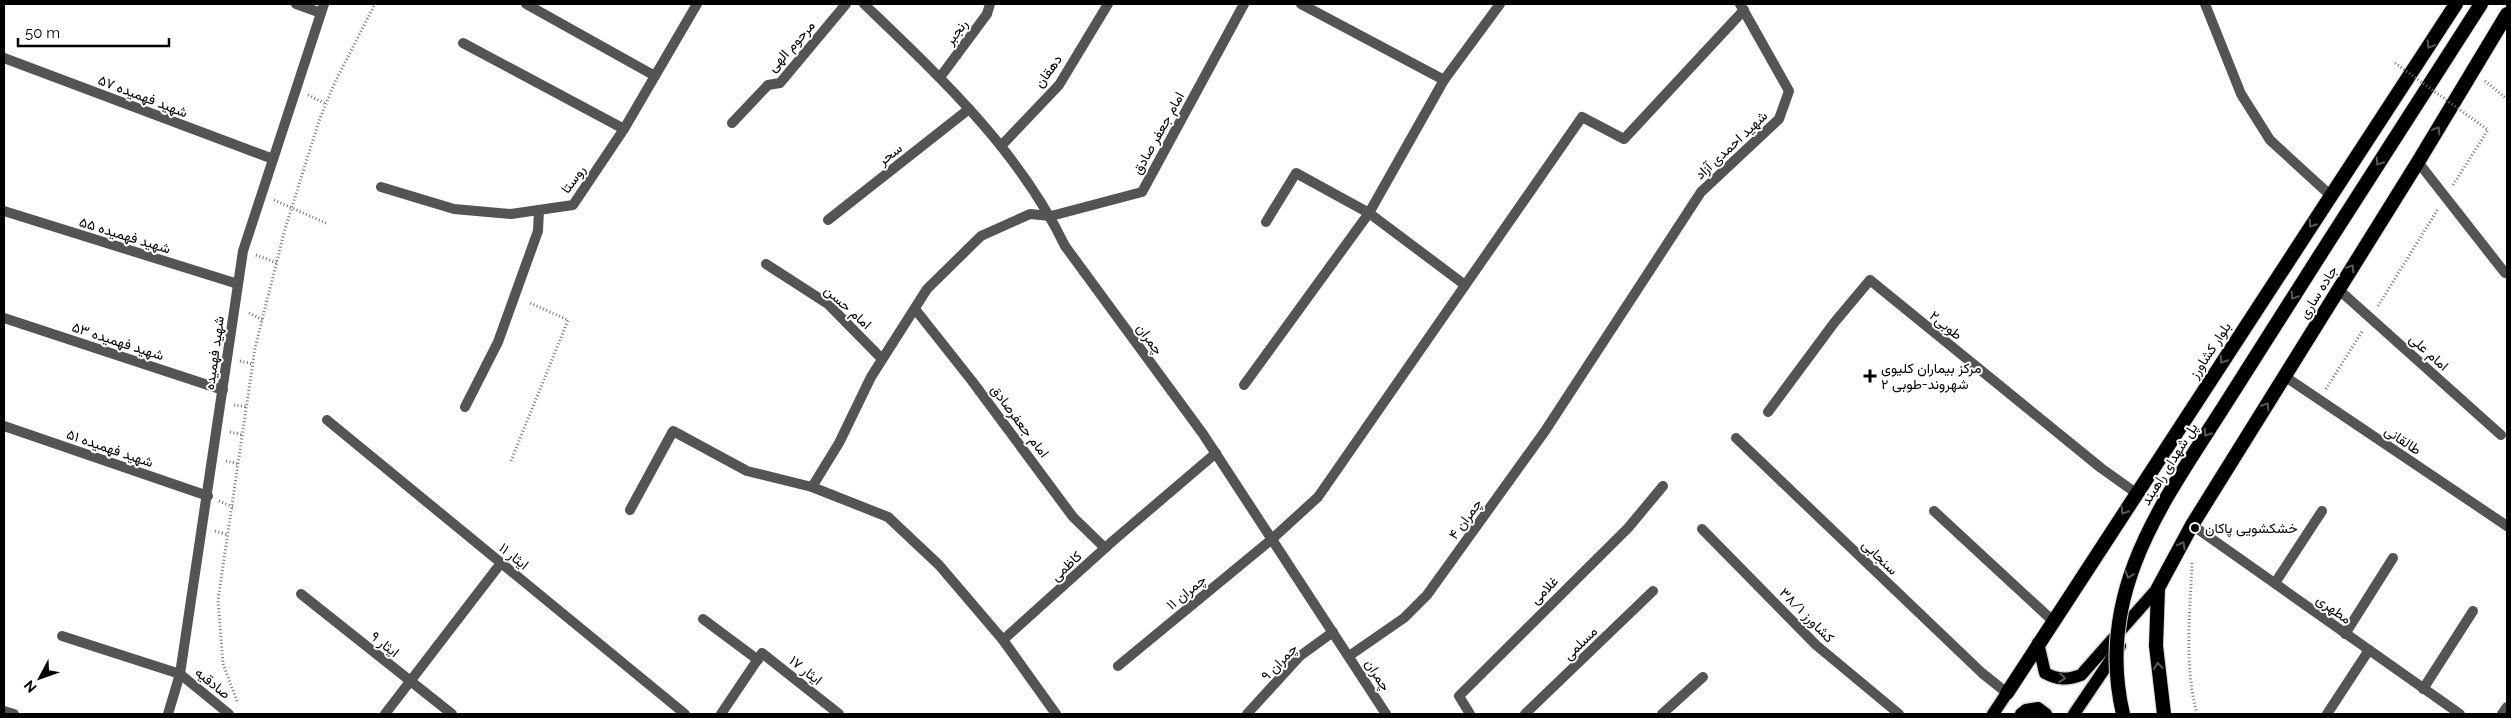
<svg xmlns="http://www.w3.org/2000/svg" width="2511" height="718" font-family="Raleway,Vazirmatn,sans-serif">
<rect width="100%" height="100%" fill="#fff"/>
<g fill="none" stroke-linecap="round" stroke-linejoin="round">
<!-- primary casing -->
<g stroke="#dbdbdb" stroke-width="15">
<g id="primary">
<path d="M2038,643L2045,673C2058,680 2068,680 2081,675L2158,588"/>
<path d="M1993,714L2007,693"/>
<path d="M2021,714L2026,710L2038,708L2046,714"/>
<path d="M2074,714L2120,646"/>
</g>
</g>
<!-- trunk casing -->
<g stroke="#dbdbdb" stroke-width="16">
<g id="trunk">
<path d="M2320,255L2481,4"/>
<path d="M2007,693L2456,4"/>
<path d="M2164,714L2156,646L2158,588L2192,525L2418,162L2507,14"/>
</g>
</g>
<!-- path -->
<g stroke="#767676" stroke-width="3" stroke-dasharray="1 2.5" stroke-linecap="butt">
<path d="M2485,81L2507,99"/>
<path d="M308,95L326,104"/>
<path d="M2453,185L2488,130"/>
<path d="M274,200L328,224"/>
<path d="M256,255L277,263"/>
<path d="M2378,306L2438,209"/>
<path d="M249,313L263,320"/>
<path d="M240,361L253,364"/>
<path d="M2326,389L2363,330"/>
<path d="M234,405L247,407"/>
<path d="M230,432L243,435"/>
<path d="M226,461L239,464"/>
<path d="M511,461L568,320L528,302"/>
<path d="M219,501L233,507"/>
<path d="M215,531L228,535"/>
<path d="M2192,563C2190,613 2184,666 2197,714"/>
<path d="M237,701L223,664L218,600L255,348L285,229L319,121L335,82L375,4"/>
</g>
<!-- minor -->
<g stroke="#545454" stroke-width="10">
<path d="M296,4L321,13"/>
<path d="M526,4L655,76"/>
<path d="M1301,4L1444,80"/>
<path d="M463,43L624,129"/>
<path d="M4,58L273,159"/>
<path d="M941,76L987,14L990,4"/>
<path d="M732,123L768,85L780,83L846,4"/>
<path d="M1001,146L1059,85L1108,4"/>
<path d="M2418,162L2505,273"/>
<path d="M381,187L454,209L511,214L573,205L624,129L697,4"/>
<path d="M4,211L238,284"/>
<path d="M828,220L969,109"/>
<path d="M766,264L828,304L882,359"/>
<path d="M1465,285L1369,213L1444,80L1500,4"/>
<path d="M2338,289L2501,435"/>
<path d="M915,309L972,381L1073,517L1105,548"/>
<path d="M4,318L223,390"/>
<path d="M2284,376L2507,526"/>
<path d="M1244,385L1369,213L1296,173L1266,222"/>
<path d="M465,407L498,342L538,231L539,210"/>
<path d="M1768,412L1834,323L1870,280L2101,468L2136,493"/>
<path d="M327,420L685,714"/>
<path d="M4,426L208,496"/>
<path d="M1736,438L1982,673L2007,693"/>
<path d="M812,487L839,443L871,377L927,289L981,236L1030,214L1051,216L1142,192L1244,4"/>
<path d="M630,510L673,431L747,471L812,487L888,517L939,565L1003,640"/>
<path d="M1934,511L2053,621"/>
<path d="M2192,525L2460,714"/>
<path d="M1702,529L1816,645L1899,714"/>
<path d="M2275,583L2322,511"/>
<path d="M301,594L452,714"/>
<path d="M703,619L758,660"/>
<path d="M2345,634L2393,558"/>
<path d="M62,636L180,674"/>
<path d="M1118,666L1272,539L1318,497L1582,117L1624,139L1744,10"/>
<path d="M2423,689L2473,611"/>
<path d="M4,711L14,714"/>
<path d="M385,714L501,563"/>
<path d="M721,714L762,653L839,714"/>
<path d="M1056,714L1003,640L1114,540L1216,453"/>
<path d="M1247,714L1300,656L1333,632"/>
<path d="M1470,714L1459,696L1628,528L1663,486"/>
<path d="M1525,714L1653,591"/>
<path d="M1662,714L1703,677"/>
<path d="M2327,714L2369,650"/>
<path d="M2502,714L2507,707"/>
</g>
<!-- tertiary -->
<g stroke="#545454" stroke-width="10">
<path d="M864,4C940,77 1019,150 1065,246L1203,434L1386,714"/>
<path d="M2205,4L2241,94L2270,140L2330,195"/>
<path d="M1349,656L1404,618L1427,595L1545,431L1701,192L1779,119L1789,91L1740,4"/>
<path d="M180,674L229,714"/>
<path d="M168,714L180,674L243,251L324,4"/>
</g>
<!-- primary -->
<use href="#primary" stroke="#000" stroke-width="12"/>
<!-- trunk -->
<use href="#trunk" stroke="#000" stroke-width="14"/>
<!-- trunk-bridge casing -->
<g stroke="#dbdbdb" stroke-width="16" stroke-linecap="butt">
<path id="trunk-bridge" d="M2123,714C2095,595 2160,506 2221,411C2254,359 2287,307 2320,255"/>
</g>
<!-- path-bridge -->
<path stroke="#767676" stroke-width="3" stroke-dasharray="1 2.5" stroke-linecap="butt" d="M2395,63L2488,130"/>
<!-- trunk-bridge -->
<use href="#trunk-bridge" stroke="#000" stroke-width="14"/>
</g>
<!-- one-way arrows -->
<defs><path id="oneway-chevron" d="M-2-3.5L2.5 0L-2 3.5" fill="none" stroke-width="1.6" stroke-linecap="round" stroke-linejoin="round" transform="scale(1.25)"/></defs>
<g stroke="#595959">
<use href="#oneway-chevron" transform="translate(2430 45) rotate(123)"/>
<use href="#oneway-chevron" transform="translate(2437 130) rotate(-59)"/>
<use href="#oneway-chevron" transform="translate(2379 162) rotate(123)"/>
<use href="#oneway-chevron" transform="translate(2312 224) rotate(123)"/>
<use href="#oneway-chevron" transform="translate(2351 268) rotate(-58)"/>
<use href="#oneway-chevron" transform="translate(2294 296) rotate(122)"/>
<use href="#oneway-chevron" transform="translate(2223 360) rotate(123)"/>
<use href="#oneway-chevron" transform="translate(2266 406) rotate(-58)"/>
<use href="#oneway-chevron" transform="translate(2207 433) rotate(123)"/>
<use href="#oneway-chevron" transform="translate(2124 511) rotate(123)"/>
<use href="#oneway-chevron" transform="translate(2182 545) rotate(-61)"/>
<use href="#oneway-chevron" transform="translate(2129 575) rotate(109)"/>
<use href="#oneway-chevron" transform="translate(2158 666) rotate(-95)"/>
<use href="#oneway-chevron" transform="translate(2062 678) rotate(6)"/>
</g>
<!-- markers -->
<g fill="#000" stroke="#fff" stroke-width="2">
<path d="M1867.5 368.5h5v5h5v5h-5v5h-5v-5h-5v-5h5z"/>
<circle cx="2195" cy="528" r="5"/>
</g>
<g text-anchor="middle" stroke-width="4" stroke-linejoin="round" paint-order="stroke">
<!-- street labels -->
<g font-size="14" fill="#000" stroke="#fff">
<text transform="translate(956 32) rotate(-53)" y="5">رنجبر</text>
<text transform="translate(791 46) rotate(-48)" y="5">مرحوم الهی</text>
<text transform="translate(1048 71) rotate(-54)" y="5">دهقان</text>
<text transform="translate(143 96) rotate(21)" y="5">شهید فهمیده ۵۷</text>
<text transform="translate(1158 133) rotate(-61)" y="5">امام جعفر صادق</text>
<text transform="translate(1731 145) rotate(-43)" y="5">شهید احمدی آزاد</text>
<text transform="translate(890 154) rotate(-38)" y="5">سحر</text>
<text transform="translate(573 179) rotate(-54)" y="5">روستا</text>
<text transform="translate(125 235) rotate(17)" y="5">شهید فهمیده ۵۵</text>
<text transform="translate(2318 292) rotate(-58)" y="5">جاده ساری</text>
<text transform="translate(848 307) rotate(42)" y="5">امام حسن</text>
<text transform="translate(1946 325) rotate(39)" y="5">طوبی۲</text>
<text transform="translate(1150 339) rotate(54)" y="5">چمران</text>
<text transform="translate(118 341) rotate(18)" y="5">شهید فهمیده ۵۳</text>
<text transform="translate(2210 350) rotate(-57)" y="5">بلوار کشاورز</text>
<text transform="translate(2429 352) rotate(42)" y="5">امام علی</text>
<text transform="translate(214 353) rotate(-82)" y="5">شهید فهمیده</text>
<text transform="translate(1020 421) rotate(53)" y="5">امام جعفرصادق</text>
<text transform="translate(2403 440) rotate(34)" y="5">طالقانی</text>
<text transform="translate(110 448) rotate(19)" y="5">شهید فهمیده ۵۱</text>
<text transform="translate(2169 464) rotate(-58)" y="5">پل شهدای راهبند</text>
<text transform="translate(1465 519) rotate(-54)" y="5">چمران ۴</text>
<text transform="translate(514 556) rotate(39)" y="5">ایثار ۱۱</text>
<text transform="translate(1880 557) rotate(44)" y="5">سنجابی</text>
<text transform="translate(1066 566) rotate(-43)" y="5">کاظمی</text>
<text transform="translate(1544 590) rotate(-45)" y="5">غلامی</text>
<text transform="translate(1186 592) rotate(-39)" y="5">چمران ۱۱</text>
<text transform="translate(2334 609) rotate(36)" y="5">مطهری</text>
<text transform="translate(1807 615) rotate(45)" y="5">کشاورز ۳۸/۱</text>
<text transform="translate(1580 643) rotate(-44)" y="5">مسلمی</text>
<text transform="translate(385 644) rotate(39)" y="5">ایثار ۹</text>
<text transform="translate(1279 662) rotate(-46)" y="5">چمران ۹</text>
<text transform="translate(806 670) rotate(39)" y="5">ایثار ۱۷</text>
<text transform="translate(1378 675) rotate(58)" y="5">چمران</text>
<text transform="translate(213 683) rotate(39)" y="5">صادقیه</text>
</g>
<!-- poi labels -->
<g font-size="14" fill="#000" stroke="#fff" text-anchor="start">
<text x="1881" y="373">مرکز بیماران کلیوی<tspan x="1881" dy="16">شهروند-طوبی ۲</tspan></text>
<text x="2205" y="533">خشکشویی پاکان</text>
</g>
</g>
<!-- border -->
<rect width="2511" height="718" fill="none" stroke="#000000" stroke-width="10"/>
<!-- north arrow -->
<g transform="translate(40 678) rotate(229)" stroke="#ffffff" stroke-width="4" paint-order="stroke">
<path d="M0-4L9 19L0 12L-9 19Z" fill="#000000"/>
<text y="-8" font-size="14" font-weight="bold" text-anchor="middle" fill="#000000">N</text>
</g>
<!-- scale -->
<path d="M18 38v8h151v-8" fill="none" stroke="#000000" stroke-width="2.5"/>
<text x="25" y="38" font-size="15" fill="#000000" stroke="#ffffff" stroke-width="4" paint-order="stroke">50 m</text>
</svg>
